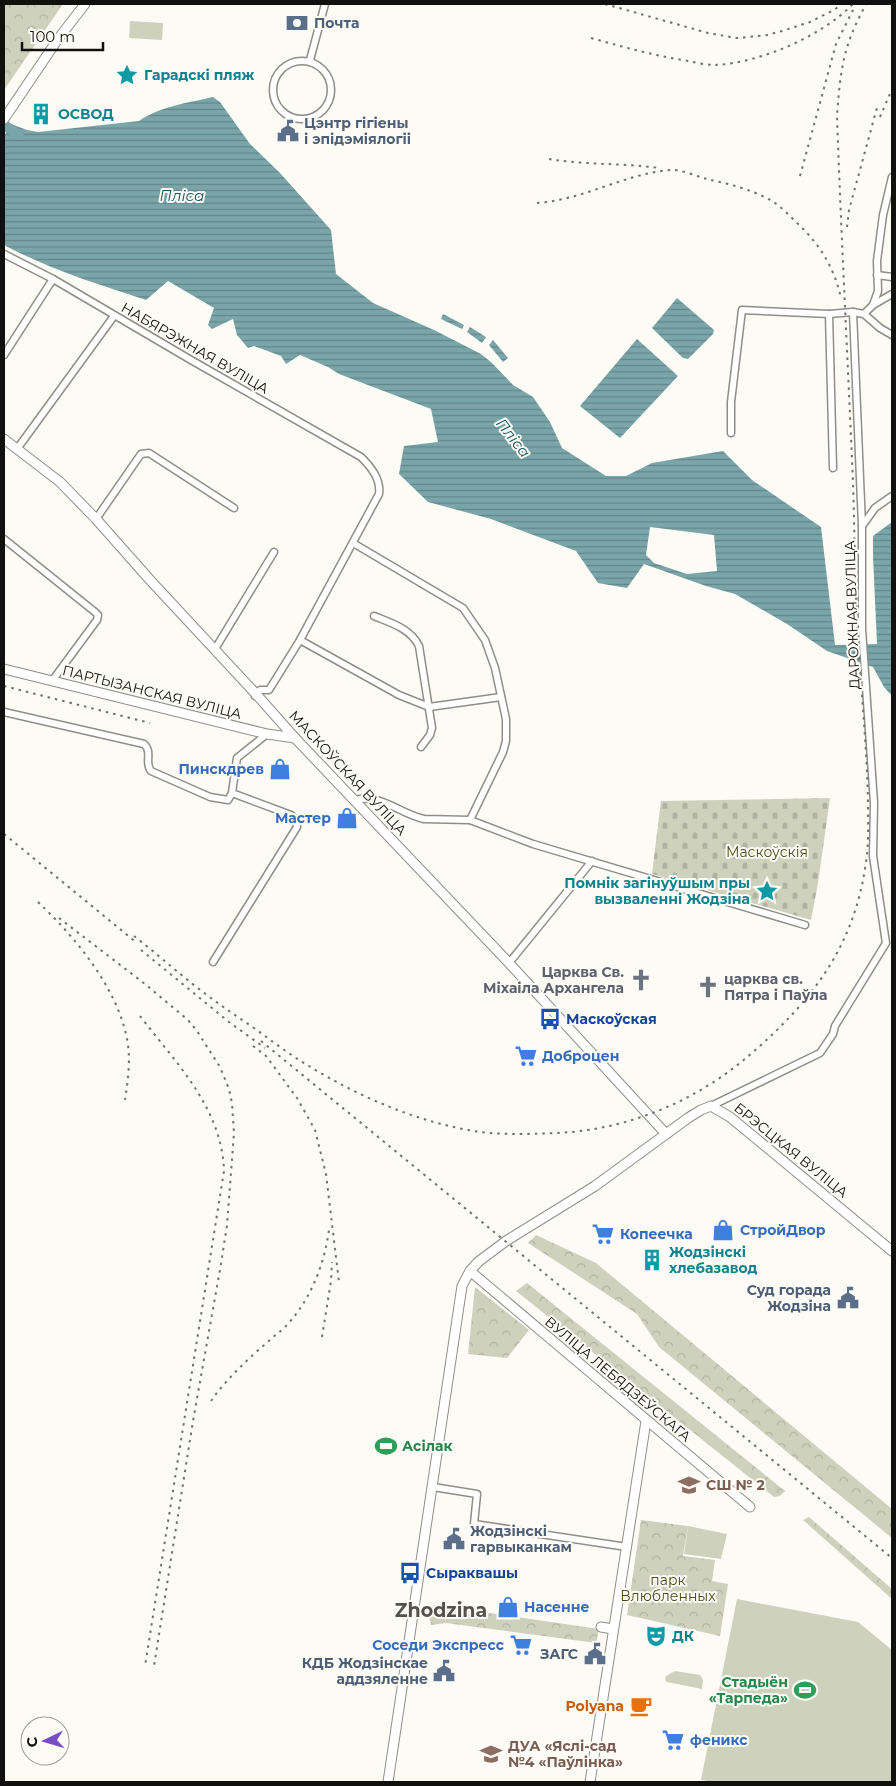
<svg xmlns="http://www.w3.org/2000/svg" width="896" height="1786" font-family="Montserrat,sans-serif">
<defs>
<pattern id="forest-crowns" width="20" height="18" patternUnits="userSpaceOnUse" patternTransform="scale(1.25)"><rect width="20" height="18" fill="#ced2bd"/><path d="M2 6a3 3 0 1 1 6 0M12 15a3 3 0 1 1 6 0" fill="none" stroke="#b0b3a1"/></pattern>
<pattern id="cemetery-stones" width="16" height="16" patternUnits="userSpaceOnUse" patternTransform="scale(1.25)"><rect width="16" height="16" fill="#ced2bd"/><path d="M2 7V4a2 2 0 0 1 4 0v3zM10 15v-3a2 2 0 0 1 4 0v3z" fill="#b0b3a1"/></pattern>
<pattern id="water-rules" width="6" height="5" patternUnits="userSpaceOnUse" patternTransform="scale(1.25)"><rect width="6" height="5" fill="#7aa5a9"/><path d="M0 2.5h6" fill="none" stroke="#638588"/></pattern>
</defs>
<rect width="100%" height="100%" fill="#fcfbf6"/>
<!-- grass -->
<g fill="#ced2bd">
<path d="M130,21L163,23L162,40L129,38Z"/>
<path d="M688,1526L727,1534L721,1559L684,1554Z"/>
<path d="M737,1599L858,1622L892,1650V1782H715L701,1780Z"/>
<path d="M675,1671L700,1675L703,1680L702,1689L667,1682L665,1680L666,1676Z"/>
</g>
<!-- forest -->
<g fill="url(#forest-crowns)">
<path d="M4,4H63L4,90Z"/>
<path d="M536,1235L596,1263L892,1509V1538L659,1347L637,1314L528,1243Z"/>
<path d="M527,1283L759,1470L785,1491L780,1496L774,1497L516,1291Z"/>
<path d="M475,1287L529,1330L507,1358L468,1354Z"/>
<path d="M809,1517L892,1589V1599L803,1520Z"/>
<path d="M641,1520L688,1526L683,1556L715,1560L712,1581L728,1584L720,1636L627,1615Z"/>
<path d="M434,1605L599,1629L596,1643L446,1623L431,1625L428,1613Z"/>
</g>
<!-- cemetery -->
<path fill="url(#cemetery-stones)" d="M830,798L818,883L811,920L652,874L661,801Z"/>
<!-- water -->
<g fill="url(#water-rules)" fill-rule="evenodd">
<path d="M213,97L220,102L250,144L280,173L331,230L336,274L373,303L434,330L481,354L492,363L513,385L533,397L550,422L562,448L606,476H626L652,463L723,451L752,480L821,527L835,645L877,644L873,556V536L892,522V696L884,687L873,667L827,651L787,624L735,594L706,586L644,564L627,588L598,583L576,551L491,519L428,502L399,474L404,446L438,442L431,409L339,374L328,367L300,355L286,364L281,356L254,346L248,348L237,335L233,319L212,329L208,325L214,308L168,281L146,300C97,284 49,269 4,245V136L11,124L27,130L38,132L139,121C161,106 187,103 213,97ZM650,527L714,535L717,571L687,574L654,563L646,555Z"/>
<path d="M677,298L714,330L713,334L688,359L683,358L652,328Z"/>
<path d="M443,314L464,325L462,329L441,319Z"/>
<path d="M470,327L486,337L482,343L467,332Z"/>
<path d="M637,339L678,376L620,438L580,406Z"/>
<path d="M493,340L508,358L503,362L489,345Z"/>
</g>
<g fill="none" stroke-linecap="round" stroke-linejoin="round">
<!-- river -->
<path stroke="#7aa5a9" stroke-width="10" d="M4,125L19,135"/>
<!-- street casing -->
<g stroke="#8f8e89" stroke-width="9">
<g id="street">
<path d="M310,60L325,4"/>
<circle cx="302" cy="90" r="29"/>
<path d="M4,254L53,279L191,360L361,457C371,467 381,479 379,494L300,640L269,690H260L255,696"/>
<path d="M877,275L892,277"/>
<path d="M873,305L892,294"/>
<path d="M829,314L833,468"/>
<path d="M864,314L880,328L892,335"/>
<path d="M4,355L53,279"/>
<path d="M731,433V402L742,310L829,314L853,312"/>
<path d="M17,449L114,316"/>
<path d="M96,519L141,454L149,453L234,508"/>
<path d="M862,526L875,508L892,496"/>
<path d="M4,539L95,612L98,615L97,620L52,681"/>
<path d="M353,543L463,608L485,640L495,668L506,719V741L503,752L470,820"/>
<path d="M374,616C391,623 410,628 419,646L432,728L430,735L421,747"/>
<path d="M300,640L399,695L429,707L501,697"/>
<path d="M215,649L274,552"/>
<path d="M4,712L144,744C153,752 144,763 151,771L210,797L228,800L232,793"/>
<path d="M355,800C383,794 398,813 424,819L470,820L533,844L805,925"/>
<path d="M213,962L297,827L296,821L291,815L232,793L237,758L267,734"/>
<path d="M509,963L592,861"/>
<path d="M711,1106L820,1053L833,1034L835,1026L886,943L873,856L874,803L862,629V526L853,312L864,314L873,305L878,291L877,261L883,215L892,177"/>
<path d="M433,1487L477,1494L474,1524L627,1547"/>
</g>
</g>
<!-- secondary casing -->
<g stroke="#8f8e89" stroke-width="11">
<g id="secondary">
<path d="M4,119L58,39L85,4"/>
<path d="M4,439L60,482L96,519L150,580L256,694L295,738L509,963L666,1134"/>
<path d="M4,669L267,734L295,738"/>
<path d="M470,1271L750,1507"/>
<path d="M601,1627L613,1629"/>
<path d="M388,1782L462,1286L470,1271L478,1262L506,1241L595,1186L688,1118L701,1110L711,1106L730,1117L892,1251"/>
<path d="M590,1782L646,1421"/>
</g>
</g>
<!-- street -->
<use href="#street" stroke="#fff" stroke-width="6"/>
<!-- secondary -->
<use href="#secondary" stroke="#fff" stroke-width="9"/>
<!-- rail -->
<g stroke="#70706d" stroke-width="2" stroke-dasharray="2.5 5" stroke-linecap="butt">
<path d="M605,4L708,33L737,38L767,35L782,31L810,22L834,10L842,4"/>
<path d="M591,38C624,47 655,56 689,61C697,63 707,65 715,65C760,63 822,36 853,4"/>
<path d="M880,117L892,89"/>
<path d="M549,159C585,165 622,163 659,168"/>
<path d="M800,176L836,44L854,8"/>
<path d="M537,203C583,200 624,174 670,170C681,169 695,176 707,179C729,184 755,190 775,203C782,208 789,215 795,221C818,242 834,266 841,298"/>
<path d="M847,227L849,210L878,104"/>
<path d="M4,686L150,723"/>
<path d="M4,834L137,943"/>
<path d="M38,902C75,937 117,987 127,1039C131,1059 128,1080 125,1100"/>
<path d="M59,918L145,984L188,1020L197,1031L220,1067L229,1089L232,1103L234,1133L227,1225L221,1264L193,1421L154,1666"/>
<path d="M134,936C156,953 177,972 199,989C217,1003 235,1015 254,1028C272,1041 290,1055 309,1066C361,1098 420,1123 480,1132C505,1135 531,1134 556,1133C629,1130 699,1100 753,1052C814,999 855,944 866,862C869,843 868,823 868,803C867,747 861,692 858,636C854,577 855,518 852,460C847,345 841,231 837,116C839,89 841,61 851,36C855,25 861,14 866,4"/>
<path d="M141,950L229,1022L265,1048"/>
<path d="M140,1016C176,1063 222,1108 224,1171L145,1666"/>
<path d="M261,1041L892,1558"/>
<path d="M253,1046L266,1056L297,1098L315,1130L326,1174L339,1282"/>
<path d="M322,1337L331,1281L332,1262"/>
<path d="M211,1401C227,1378 249,1358 270,1340C275,1335 280,1332 285,1327C310,1301 324,1266 329,1230"/>
</g>
</g>
<!-- icons -->
<defs>
<g id="bank-bare" transform="scale(1.725)"><path d="M-6-4H6V4H-6ZM0-2.3a2.3 2.3 0 1 0 0 4.6a2.3 2.3 0 1 0 0-4.6Z" fill="#5c6f8a" stroke="#fcfbf6" stroke-width="2.5" paint-order="stroke"/></g>
<g id="sight-bare" transform="scale(1.725)"><path d="M0-6L1.8-2.2L6-1.7L2.9 1.2L3.7 5.4L0 3.3L-3.7 5.4L-2.9 1.2L-6-1.7L-1.8-2.2Z" fill="#0f9aa8" stroke="#fcfbf6" stroke-width="2.5" paint-order="stroke"/></g>
<g id="building-bare" transform="scale(1.725)"><path d="M-4-6H4V6H1V3H-1V6H-4ZM-2.5-4.3h1.7v1.8h-1.7ZM.8-4.3h1.7v1.8H.8ZM-2.5-1h1.7V.8h-1.7ZM.8-1h1.7V.8H.8Z" fill="#0f9aa8" stroke="#fcfbf6" stroke-width="2.5" paint-order="stroke"/></g>
<g id="civic-bare" transform="scale(1.725)"><path d="M-.6-6.5H3V-4.5H.6V-3L4-1V1h2V6H-6V1h2V-1L-.6-3ZM-1.2 2.5V6h2.4V2.5Z" fill="#5c6f8a" stroke="#fcfbf6" stroke-width="2.5" paint-order="stroke"/></g>
<g id="shop-bare" transform="scale(1.725)"><path d="M-5-2.5h2.3a2.7 3.5 0 0 1 5.4 0H5L5.5 6h-11ZM-1.5-2.5h3a1.5 2.3 0 0 0-3 0Z" fill="#3f7fe0" stroke="#fcfbf6" stroke-width="2.5" paint-order="stroke"/></g>
<g id="church-bare" transform="scale(1.725)"><path d="M-1.2-6h2.4v3.5h3.3v2.4h-3.3V6h-2.4V-.1h-3.3v-2.4h3.3Z" fill="#6b7280" stroke="#fcfbf6" stroke-width="2.5" paint-order="stroke"/></g>
<g id="bus-bare" transform="scale(1.725)"><path d="M-5-6H5V4H4V6H2V4H-2V6H-4V4H-5ZM-3.5-4V0h7V-4ZM-3.5 1.2v1.5H-2V1.2ZM2 1.2v1.5H3.5V1.2Z" fill="#1a4fb4" stroke="#fcfbf6" stroke-width="2.5" paint-order="stroke"/></g>
<g id="supermarket-bare" transform="scale(1.725)"><path d="M-6-5.5h2.5l.6 2H6L4.5 2H-2.5L-4.4-4H-6ZM-1.5 3.2a1.3 1.3 0 1 0 .1 0ZM3 3.2a1.3 1.3 0 1 0 .1 0Z" fill="#3f7fe0" stroke="#fcfbf6" stroke-width="2.5" paint-order="stroke"/></g>
<g id="stadium-bare" transform="scale(1.725)"><path d="M0-5a6.5 5 0 1 0 0 10a6.5 5 0 1 0 0-10ZM-3.5-1.8h7v3.6h-7Z" fill="#2e9e5b" stroke="#fcfbf6" stroke-width="2.5" paint-order="stroke"/></g>
<g id="school-bare" transform="scale(1.725)"><path d="M0-5L7-2L0 1L-7-2ZM-4 1L0 2.5L4 1V4Q0 6-4 4Z" fill="#8d6e63" stroke="#fcfbf6" stroke-width="2.5" paint-order="stroke"/></g>
<g id="theatre-bare" transform="scale(1.725)"><path d="M-5-5.5Q0-4 5-5.5V0Q5 5 0 6Q-5 5-5 0ZM-3.3-2.5H-1v1.5H-3.3ZM1-2.5H3.3v1.5H1ZM-2.8 1Q0 5.5 2.8 1Z" fill="#0f9aa8" stroke="#fcfbf6" stroke-width="2.5" paint-order="stroke"/></g>
<g id="cafe-bare" transform="scale(1.725)"><path d="M-5.5-4.5H6V0H3Q3 3.5 0 3.5H-2.5Q-5.5 3.5-5.5 0ZM3-3.2v2h1.7v-2ZM-6 4.5H4V6H-6Z" fill="#e8710a" stroke="#fcfbf6" stroke-width="2.5" paint-order="stroke"/></g>
</defs>
<g fill-rule="evenodd">
<use href="#bank-bare" x="297" y="23"/>
<use href="#sight-bare" x="127" y="75"/>
<use href="#building-bare" x="41" y="114"/>
<use href="#civic-bare" x="288" y="131"/>
<use href="#shop-bare" x="280" y="769"/>
<use href="#shop-bare" x="347" y="818"/>
<use href="#sight-bare" x="767" y="891"/>
<use href="#church-bare" x="641" y="980"/>
<use href="#church-bare" x="708" y="987"/>
<use href="#bus-bare" x="550" y="1019"/>
<use href="#supermarket-bare" x="526" y="1056"/>
<use href="#shop-bare" x="723" y="1230"/>
<use href="#supermarket-bare" x="603" y="1234"/>
<use href="#building-bare" x="652" y="1260"/>
<use href="#civic-bare" x="848" y="1298"/>
<use href="#stadium-bare" x="386" y="1446"/>
<use href="#school-bare" x="689" y="1485"/>
<use href="#civic-bare" x="454" y="1539"/>
<use href="#bus-bare" x="410" y="1573"/>
<use href="#shop-bare" x="508" y="1607"/>
<use href="#theatre-bare" x="656" y="1636"/>
<use href="#supermarket-bare" x="521" y="1645"/>
<use href="#civic-bare" x="595" y="1654"/>
<use href="#civic-bare" x="444" y="1671"/>
<use href="#stadium-bare" x="805" y="1690"/>
<use href="#cafe-bare" x="641" y="1706"/>
<use href="#supermarket-bare" x="673" y="1740"/>
<use href="#school-bare" x="491" y="1754"/>
</g>
<g text-anchor="middle" stroke-width="4" stroke-linejoin="round" paint-order="stroke">
<!-- service labels -->
<g font-size="14" font-weight="bold" fill="#4e5e75" stroke="#fcfbf6" text-anchor="start">
<text x="314" y="28">Почта</text>
<text x="304" y="128">Цэнтр гігіены<tspan x="304" dy="16">і эпідэміялогіі</tspan></text>
<text x="831" y="1295" text-anchor="end">Суд горада<tspan x="831" dy="16">Жодзіна</tspan></text>
<text x="470" y="1536">Жодзінскі<tspan x="470" dy="16">гарвыканкам</tspan></text>
<text x="578" y="1659" text-anchor="end">ЗАГС</text>
<text x="428" y="1668" text-anchor="end">КДБ Жодзінскае<tspan x="428" dy="16">аддзяленне</tspan></text>
</g>
<!-- culture labels -->
<g font-size="14" font-weight="bold" fill="#0d838f" stroke="#fcfbf6" text-anchor="start">
<text x="144" y="80">Гарадскі пляж</text>
<text x="58" y="119">ОСВОД</text>
<text x="750" y="888" text-anchor="end">Помнік загінуўшым пры<tspan x="750" dy="16">вызваленні Жодзіна</tspan></text>
<text x="669" y="1257">Жодзінскі<tspan x="669" dy="16">хлебазавод</tspan></text>
<text x="672" y="1641">ДК</text>
</g>
<!-- street labels -->
<g font-size="14" fill="#10100e" stroke="#fcfbf6">
<text transform="translate(195 348) rotate(30)" y="5">НАБЯРЭЖНАЯ ВУЛІЦА</text>
<text transform="translate(852 615) rotate(-92)" y="5">ДАРОЖНАЯ ВУЛІЦА</text>
<text transform="translate(152 692) rotate(14)" y="5">ПАРТЫЗАНСКАЯ ВУЛІЦА</text>
<text transform="translate(348 773) rotate(47)" y="5">МАСКОЎСКАЯ ВУЛІЦА</text>
<text transform="translate(791 1150) rotate(39)" y="5">БРЭСЦКАЯ ВУЛІЦА</text>
<text transform="translate(618 1379) rotate(40)" y="5">ВУЛІЦА ЛЕБЯДЗЕЎСКАГА</text>
</g>
<!-- shop labels -->
<g font-size="14" font-weight="bold" fill="#366cbe" stroke="#fcfbf6" text-anchor="start">
<text x="264" y="774" text-anchor="end">Пинскдрев</text>
<text x="331" y="823" text-anchor="end">Мастер</text>
<text x="542" y="1061">Доброцен</text>
<text x="740" y="1235">СтройДвор</text>
<text x="620" y="1239">Копеечка</text>
<text x="524" y="1612">Насенне</text>
<text x="504" y="1650" text-anchor="end">Соседи Экспресс</text>
<text x="690" y="1745">феникс</text>
</g>
<!-- park labels -->
<g font-size="14" fill="#484e18" stroke="#fcfbf6">
<text x="767" y="857">Маскоўскія</text>
<text x="668" y="1585">парк<tspan x="668" dy="16">Влюбленных</tspan></text>
</g>
<!-- worship labels -->
<g font-size="14" font-weight="bold" fill="#5b616d" stroke="#fcfbf6" text-anchor="end">
<text x="624" y="977">Царква Св.<tspan x="624" dy="16">Міхаіла Архангела</tspan></text>
<text x="724" y="984" text-anchor="start">царква св.<tspan x="724" dy="16">Пятра і Паўла</tspan></text>
</g>
<!-- transit labels -->
<g font-size="14" font-weight="bold" fill="#164399" stroke="#fcfbf6" text-anchor="start">
<text x="566" y="1024">Маскоўская</text>
<text x="426" y="1578">Сыраквашы</text>
</g>
<!-- leisure labels -->
<g font-size="14" font-weight="bold" fill="#27864d" stroke="#fcfbf6" text-anchor="start">
<text x="402" y="1451">Асілак</text>
<text x="788" y="1687" text-anchor="end">Стадыён<tspan x="788" dy="16">«Тарпеда»</tspan></text>
</g>
<!-- education labels -->
<g font-size="14" font-weight="bold" fill="#785e54" stroke="#fcfbf6" text-anchor="start">
<text x="706" y="1490">СШ № 2</text>
<text x="508" y="1751">ДУА «Яслі-сад<tspan x="508" dy="16">№4 «Паўлінка»</tspan></text>
</g>
<!-- food labels -->
<g font-size="14" font-weight="bold" fill="#c56008" stroke="#fcfbf6" text-anchor="end">
<text x="624" y="1711">Polyana</text>
</g>
<!-- water labels -->
<g font-size="15" font-style="italic" fill="#17555a" stroke="#fcfbf6">
<text x="182" y="201">Пліса</text>
<text transform="translate(513 438) rotate(52)" y="5">Пліса</text>
</g>
<!-- district labels -->
<g font-size="19" font-weight="bold" fill="#53524e" stroke="#fcfbf6">
<text x="441" y="1617">Zhodzina</text>
</g>
</g>
<!-- border -->
<rect width="896" height="1786" fill="none" stroke="#10100e" stroke-width="10"/>
<!-- north arrow -->
<g transform="translate(45 1741) rotate(265)"><circle r="24" fill="#fcfbf6" stroke="#9e9d99"/>
<path d="M0-4L9 19L0 12L-9 19Z" fill="#774dc6"/>
<text y="-8" font-size="14" font-weight="bold" text-anchor="middle" fill="#10100e">С</text>
</g>
<!-- scale -->
<path d="M22 42v8h81v-8" fill="none" stroke="#10100e" stroke-width="2.5"/>
<text x="30" y="42" font-size="15" fill="#10100e" stroke="#fcfbf6" stroke-width="4" paint-order="stroke">100 m</text>
</svg>
